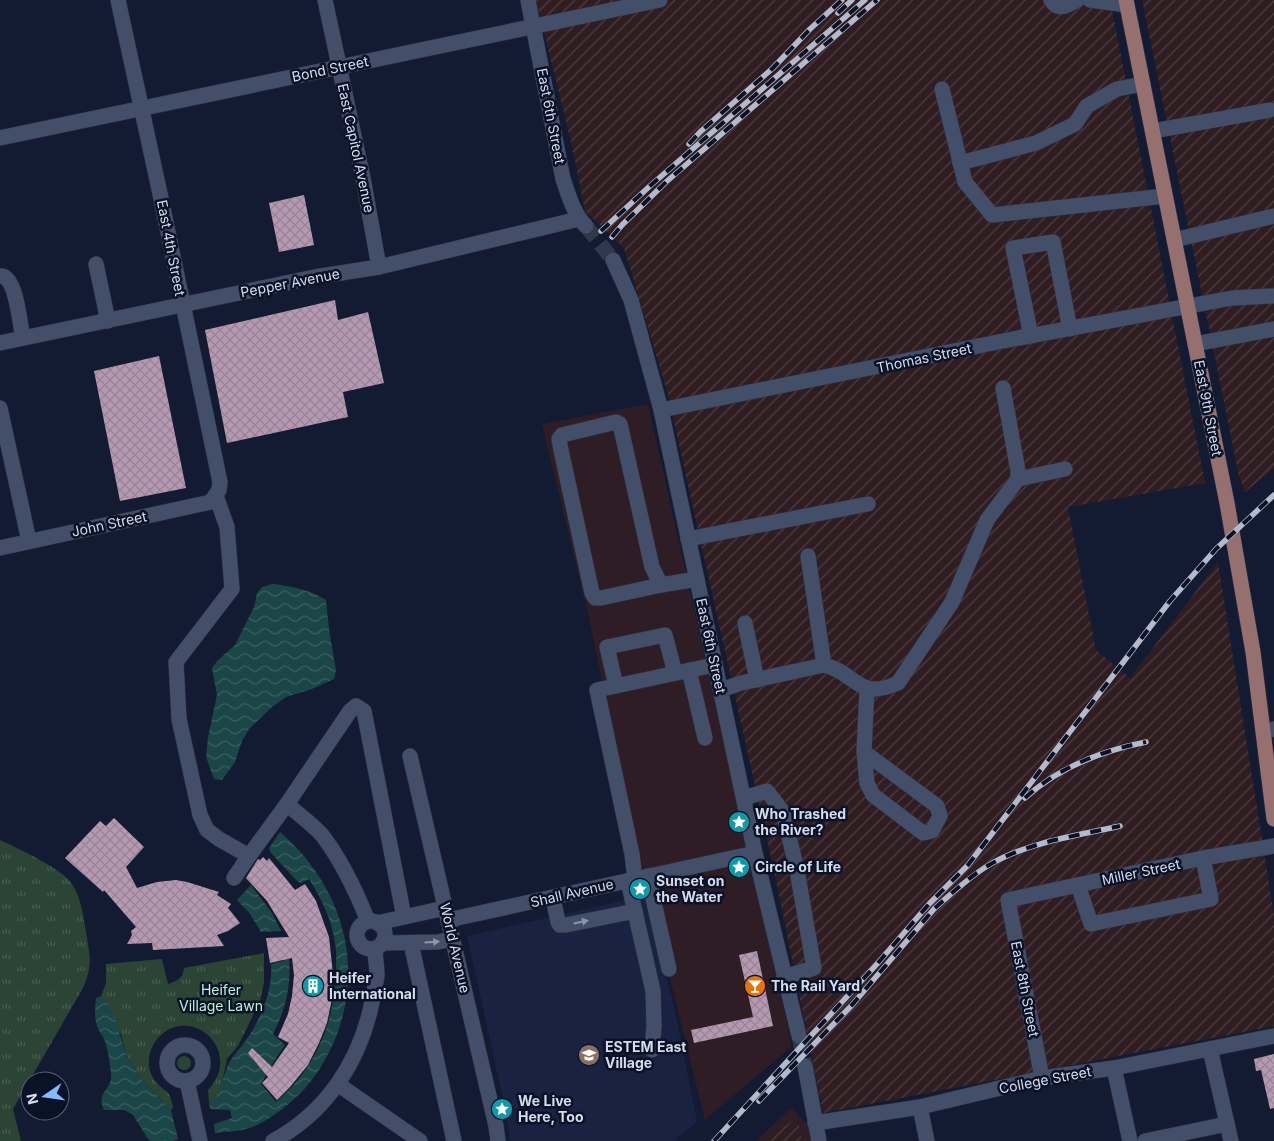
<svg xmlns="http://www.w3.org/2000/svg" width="1274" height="1141" font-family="Inter,sans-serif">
<defs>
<pattern id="industrial-furrows" width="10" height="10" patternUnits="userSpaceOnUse" patternTransform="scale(1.25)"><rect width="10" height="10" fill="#301d21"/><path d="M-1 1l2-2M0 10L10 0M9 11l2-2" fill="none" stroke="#4d3d41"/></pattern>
<pattern id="park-tufts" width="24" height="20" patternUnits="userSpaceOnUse" patternTransform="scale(1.25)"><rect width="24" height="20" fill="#2b4434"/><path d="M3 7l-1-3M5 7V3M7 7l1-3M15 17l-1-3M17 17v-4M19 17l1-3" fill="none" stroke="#495e52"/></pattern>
<pattern id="water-waves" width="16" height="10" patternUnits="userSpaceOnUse" patternTransform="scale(1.25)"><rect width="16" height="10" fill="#1a4647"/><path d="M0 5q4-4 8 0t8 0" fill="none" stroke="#3a6062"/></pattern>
<pattern id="building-cross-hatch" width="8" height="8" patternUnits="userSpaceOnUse" patternTransform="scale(1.25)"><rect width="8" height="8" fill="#b599b0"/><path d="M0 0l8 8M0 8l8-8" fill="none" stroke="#988396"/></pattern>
</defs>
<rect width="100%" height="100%" fill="#131b32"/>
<!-- commercial -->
<g fill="#2f1d26">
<path d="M648,404L792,1046L705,1120L629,813L589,618L542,424Z"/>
<path d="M791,1108L825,1141H756Z"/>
</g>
<!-- industrial -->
<g fill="url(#industrial-furrows)">
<path d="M536,0H1110L1205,483L1068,507L1096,650L1130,678L1218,562L1274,915V1026L823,1113L776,880L667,391L624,248L585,211L571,142Z"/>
<path d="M1142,0H1274V468L1245,492L1239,476Z"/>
<path d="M797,1118L802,1141H763Z"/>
</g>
<!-- built -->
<path fill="#192341" d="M644,896L673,1002L697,1122L674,1141H510L505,1108L467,936Z"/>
<!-- grass -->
<circle fill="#2b4434" cx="184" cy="1063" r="7"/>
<!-- park -->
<g fill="url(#park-tufts)">
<path d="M0,840C17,848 63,869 72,884C81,898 83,915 86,932C90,956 93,965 83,988L13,1109L21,1141H0Z"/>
<path d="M264,953V982L260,1001L238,1046L227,1059L221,1087L216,1099L209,1102L208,1090C245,1051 190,1002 158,1038C151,1046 148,1056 149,1066C151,1080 159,1085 168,1093C171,1096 172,1103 173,1108L171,1110L145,1083L127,1057L121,1035L101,996L106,983V964L162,959L168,984C177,981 183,979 184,968Z"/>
</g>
<!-- water -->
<g fill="url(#water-waves)">
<path d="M272,584C292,586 310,590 326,600L329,629L336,671L334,679L312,689L286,697L272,707L249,729L242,741L235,762L222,780L214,779L206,757L208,737L217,695L212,668L218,660L235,645L254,607L257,593L262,587Z"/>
<path d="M280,832C342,885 367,967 333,1044C326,1059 318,1073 307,1086C293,1102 266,1124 246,1129C236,1132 225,1131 215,1133L214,1124L232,1118L230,1110L210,1109L209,1102L216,1098C221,1088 223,1076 228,1065C232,1056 241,1048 246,1040C261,1019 273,990 271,964L284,961V956L289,955C291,986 287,1006 273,1034L285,1045L274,1061L261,1084L276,1102C315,1069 334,1024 336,974C336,964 337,953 335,943C332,920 321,898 309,879L301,883L297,881L271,853L269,848Z"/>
<path d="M251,885L272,913L281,931L261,932L250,914L237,900Z"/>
<path d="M101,996L112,1010L127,1057L145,1083L171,1110L178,1139L173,1141H151L148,1139L133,1115L124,1110H104C95,1092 113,1090 111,1074C110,1063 108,1049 104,1039C103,1036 100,1033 98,1029C94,1019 95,1008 96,998Z"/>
</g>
<!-- building -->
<g fill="url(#building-cross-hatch)">
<path d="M304,195L314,245L279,252L269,203Z"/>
<path d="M335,300L338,320L368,312L384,383L343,392L348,417L227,443L205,330Z"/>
<path d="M159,356L186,488L120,501L94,371Z"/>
<path d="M114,818L144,847L126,867L137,888L157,882L176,880L187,882L219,892L217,895L231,904L228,908L240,923L228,931L217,935L224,946L153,950L152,943L127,944L132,935L131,931L136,927L104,890L103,892L65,858L100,821L106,826Z"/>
<path d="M263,857L267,861L269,858L295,890L305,884L316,901L329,937L333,974L332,999L327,1023L319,1043L308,1065L290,1087L277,1100L262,1083L268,1077L248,1053L252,1048L272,1067L289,1043L278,1037L288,1014L292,996L294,975L292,958L270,963L266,938L289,937L267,901L246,878L258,859L260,860Z"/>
<path d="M757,951L773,1026L694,1043L691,1030L753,1017L739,955Z"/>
<path d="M1274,1054V1108L1270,1109L1261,1070L1256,1071L1254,1059Z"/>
</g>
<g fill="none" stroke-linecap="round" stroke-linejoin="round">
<!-- minor-tunnel -->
<g stroke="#30384e" stroke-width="15" stroke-dasharray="15 8" stroke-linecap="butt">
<path d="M586,226L613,260"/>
<path d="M799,1036L805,1066"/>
</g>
<!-- minor casing -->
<g stroke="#303447" stroke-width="16">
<g id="minor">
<path d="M325,0L363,178L379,267"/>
<path d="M528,0L563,179C569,196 573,213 586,226"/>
<path d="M1051,0C1058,12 1068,5 1077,0"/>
<path d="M1090,0L1127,5"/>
<path d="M942,89L965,182L992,215L1165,196"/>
<path d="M1153,131L1270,110"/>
<path d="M0,138L660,0"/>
<path d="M960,163L1036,143L1075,124L1087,106L1117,89L1143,84"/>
<path d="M1174,240L1274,216"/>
<path d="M613,260L631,300L661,410L755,853L799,1036"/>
<path d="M96,264L108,321"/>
<path d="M0,276C4,276 4,276 7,279C17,288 20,325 23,338"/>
<path d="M1031,336L1013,248L1053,242L1070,329"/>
<path d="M0,343L315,277L379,267L579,219"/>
<path d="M1195,344L1274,329"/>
<path d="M0,408L29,541"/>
<path d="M661,410L1008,340L1232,298L1274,296"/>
<path d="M1018,479L1065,469"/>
<path d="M216,496L227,527L232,589L176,662L179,719L200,815L207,830L219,839L249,856L287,804"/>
<path d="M688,539L868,504"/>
<path d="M0,548L211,502L219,490L220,482L159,189L118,0"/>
<path d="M808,556L824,665"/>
<path d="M661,585L601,598H595L592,593L561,450L559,439L562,435L616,422L620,424L652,567L661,585L697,579"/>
<path d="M745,623L757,680"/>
<path d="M689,670L705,738"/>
<path d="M616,686L607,647L665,635L675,673"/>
<path d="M721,690L741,683L824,665C857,673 857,701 898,683L952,602L987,520L1018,479V471L1003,388"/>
<path d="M1264,731L1274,729"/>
<path d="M864,752L937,806L940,816L932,831L923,833L873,795L867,783L864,752L867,689"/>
<path d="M410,756L496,1126L498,1141"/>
<path d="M744,798L767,791L783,812L797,870L814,968L784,977"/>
<path d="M648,876L669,969"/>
<path d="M234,878L249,856"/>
<path d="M635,879L632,854L597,690L714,665"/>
<path d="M628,881L653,991L654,1026L652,1050"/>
<path d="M1078,885L1091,924L1211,899L1203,858"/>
<path d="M553,898L558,922L560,925H566L635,911"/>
<path d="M448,920L755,853"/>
<path d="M368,921C356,891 342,861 322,835C312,824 298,814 287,804L350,711L356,706L364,711L404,917"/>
<circle cx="371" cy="935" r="14"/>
<path d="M377,923L445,908"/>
<path d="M382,943L438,942L452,939"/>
<path d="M411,943L454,1141"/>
<circle cx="185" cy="1063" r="18"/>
<path d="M1210,1049L1231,1141"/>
<path d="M805,1066L819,1141"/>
<path d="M1114,1068L1130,1141"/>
<path d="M1042,1078L1008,900L1203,858L1274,846"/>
<path d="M187,1081L200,1141"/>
<path d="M339,1085L420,1141"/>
<path d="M920,1107L927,1141"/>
<path d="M815,1123L920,1107L1042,1078L1114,1068L1274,1036"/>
<path d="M273,1141C327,1112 360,1061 372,1002C373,993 376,984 377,975C377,967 375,957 375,949"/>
<path d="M1145,1141L1227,1124"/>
</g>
</g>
<!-- major casing -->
<g stroke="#303447" stroke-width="16">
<path id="major" d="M1126,0L1227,503L1253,652L1274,819"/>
</g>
<!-- minor -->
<use href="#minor" stroke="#434e69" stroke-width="15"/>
<!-- major -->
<use href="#major" stroke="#95706e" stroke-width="15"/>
<!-- rail casing -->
<g stroke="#b3bacc" stroke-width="5.5">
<g id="rail">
<path d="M838,13L852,0"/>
<path d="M689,144L700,132L773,68L810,29L842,0"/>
<path d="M601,231L651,185L865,0"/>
<path d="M612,237L622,225L666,182L877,0"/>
<path d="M1025,798C1059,767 1101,751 1146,742"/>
<path d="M935,908C952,893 969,877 989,865C1028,842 1076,836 1120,826"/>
<path d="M759,1101L852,1005L934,909"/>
<path d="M714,1141L877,964L929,904L968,865L1170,601L1216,549L1274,495"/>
</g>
</g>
<!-- rail -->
<use href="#rail" stroke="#0a1228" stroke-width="4" stroke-dasharray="11" stroke-linecap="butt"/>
</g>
<!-- one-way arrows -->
<defs><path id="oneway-solid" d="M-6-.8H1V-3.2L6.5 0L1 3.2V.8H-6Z" transform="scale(1.25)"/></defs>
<g fill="#8c95aa">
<use href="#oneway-solid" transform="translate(581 922) rotate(-12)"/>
<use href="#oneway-solid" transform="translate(432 942) rotate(-3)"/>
</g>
<!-- icons -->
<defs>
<g id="sight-disc" transform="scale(1.125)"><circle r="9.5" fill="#0f9aa8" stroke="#0a1228"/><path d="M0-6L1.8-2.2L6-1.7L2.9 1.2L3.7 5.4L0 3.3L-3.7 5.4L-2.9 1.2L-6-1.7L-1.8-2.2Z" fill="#fff"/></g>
<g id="building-disc" transform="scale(1.125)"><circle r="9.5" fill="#0f9aa8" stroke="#0a1228"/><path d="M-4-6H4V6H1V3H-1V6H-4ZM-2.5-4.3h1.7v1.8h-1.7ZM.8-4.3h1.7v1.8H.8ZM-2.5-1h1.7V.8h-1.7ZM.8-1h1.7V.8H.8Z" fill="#fff"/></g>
<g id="bar-disc" transform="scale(1.125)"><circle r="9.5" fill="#e8710a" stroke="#0a1228"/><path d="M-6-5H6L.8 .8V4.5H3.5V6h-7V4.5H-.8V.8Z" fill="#fff"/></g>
<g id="school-disc" transform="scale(1.125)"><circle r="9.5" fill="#8d6e63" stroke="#0a1228"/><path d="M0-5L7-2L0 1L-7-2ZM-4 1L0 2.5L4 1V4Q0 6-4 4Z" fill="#fff"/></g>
</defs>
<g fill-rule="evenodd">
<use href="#sight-disc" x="739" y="822"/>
<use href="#sight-disc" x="739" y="867"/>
<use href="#sight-disc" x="640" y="889"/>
<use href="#building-disc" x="313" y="986"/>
<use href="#bar-disc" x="755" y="986"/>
<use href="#school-disc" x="589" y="1055"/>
<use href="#sight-disc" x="502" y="1109"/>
</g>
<g text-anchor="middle" stroke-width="5" stroke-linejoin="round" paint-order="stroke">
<!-- street labels -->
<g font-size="14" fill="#d5dcec" stroke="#0a1228">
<text transform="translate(330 69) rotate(-12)" y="5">Bond Street</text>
<text transform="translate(551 116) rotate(79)" y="5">East 6th Street</text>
<text transform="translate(356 148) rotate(78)" y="5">East Capitol Avenue</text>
<text transform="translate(171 248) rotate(79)" y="5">East 4th Street</text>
<text transform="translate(290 283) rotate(-11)" y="5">Pepper Avenue</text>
<text transform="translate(924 358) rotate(-12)" y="5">Thomas Street</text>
<text transform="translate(1208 408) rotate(79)" y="5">East 9th Street</text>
<text transform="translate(109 524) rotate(-12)" y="5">John Street</text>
<text transform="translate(711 646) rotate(78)" y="5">East 6th Street</text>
<text transform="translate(1141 872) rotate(-12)" y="5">Miller Street</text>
<text transform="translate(572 893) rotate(-13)" y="5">Shall Avenue</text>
<text transform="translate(455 948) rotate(77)" y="5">World Avenue</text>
<text transform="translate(1025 989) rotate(79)" y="5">East 8th Street</text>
<text transform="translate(1045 1080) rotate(-11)" y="5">College Street</text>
</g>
<!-- poi labels -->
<g font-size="14" font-weight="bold" fill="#d5dcec" stroke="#0a1228" text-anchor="start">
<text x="755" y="819">Who Trashed<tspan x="755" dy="16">the River?</tspan></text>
<text x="755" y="872">Circle of Life</text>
<text x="656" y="886">Sunset on<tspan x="656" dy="16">the Water</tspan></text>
<text x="329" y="983">Heifer<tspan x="329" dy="16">International</tspan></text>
<text x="771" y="991">The Rail Yard</text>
<text x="605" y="1052">ESTEM East<tspan x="605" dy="16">Village</tspan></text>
<text x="518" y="1106">We Live<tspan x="518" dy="16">Here, Too</tspan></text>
</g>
<!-- park labels -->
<g font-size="14" fill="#bbf4cf" stroke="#0a1228">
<text x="221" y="995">Heifer<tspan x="221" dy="16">Village Lawn</tspan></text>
</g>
</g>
<!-- north arrow -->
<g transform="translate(45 1096) rotate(257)"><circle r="24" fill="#0a1228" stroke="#5b6376"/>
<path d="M0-4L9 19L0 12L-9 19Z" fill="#85bbfb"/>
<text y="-8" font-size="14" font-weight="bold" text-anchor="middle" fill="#d5dcec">N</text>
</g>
</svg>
